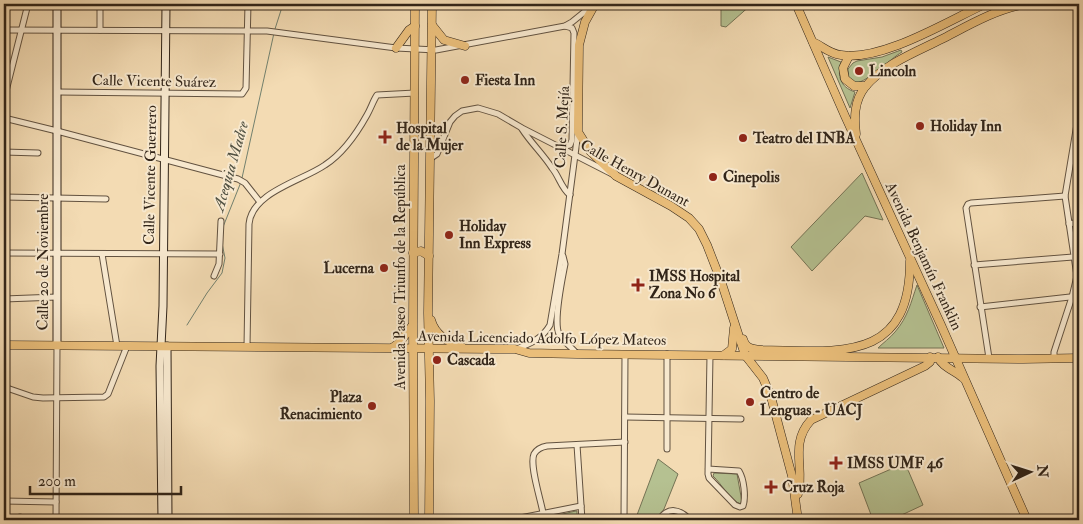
<svg xmlns="http://www.w3.org/2000/svg" width="1083" height="524" font-family="'IM FELL Double Pica',serif">
<rect width="100%" height="100%" fill="#f3dbb3"/>
<filter id="stains"><feTurbulence type="fractalNoise" baseFrequency=".004" numOctaves="4"/><feColorMatrix values="0 0 0 0 .2 0 0 0 0 .09 0 0 0 0 .02 0 0 0 .5 -.17"/></filter>
<radialGradient id="worn" r=".72"><stop offset=".6" stop-color="#630" stop-opacity="0"/><stop offset="1" stop-color="#630" stop-opacity=".3"/></radialGradient>
<!-- green -->
<g fill="#b5c191" stroke="#747355">
<path d="M721,4H752L726,27L721,26Z"/>
<path d="M901,50L902,52C890,59 867,82 856,83L849,79L848,69L853,63L857,61L882,57Z"/>
<path d="M828,57L841,62C837,76 840,87 855,92L850,108Z"/>
<path d="M862,173L883,220L865,216L812,271L791,247Z"/>
<path d="M917,285L944,348H878C883,343 890,338 895,332C908,317 911,302 917,285Z"/>
<path d="M658,459L678,474L664,509L657,519L637,515Z"/>
<path d="M905,463L923,505L891,520H873L859,483Z"/>
<path d="M714,473L737,474L742,502L741,504C730,501 722,484 713,476Z"/>
<path d="M577,511V520H536L576,511Z"/>
</g>
<g fill="none" stroke-linecap="round" stroke-linejoin="round">
<!-- stream -->
<g stroke="#72806e" stroke-width="1">
<path d="M275,29L283,4"/>
<path d="M242,178L274,33"/>
<path d="M223,227L241,182"/>
<path d="M187,325L207,293L222,273L225,258L222,243"/>
</g>
<!-- street casing -->
<g stroke="#625240" stroke-width="7">
<g id="street">
<path d="M100,4V30"/>
<path d="M4,30L267,31L396,48L436,50L565,26L572,22L593,5"/>
<path d="M58,92L242,94L246,88L248,4"/>
<path d="M4,99L28,4"/>
<path d="M4,118L57,131L238,179L245,183L260,202"/>
<path d="M522,129C531,143 543,154 552,168C559,176 561,188 570,195"/>
<path d="M560,147L570,145L572,140L574,33L572,28L565,26"/>
<path d="M4,152L38,153"/>
<path d="M431,158L437,154L450,122L455,116L462,111L478,108L498,114L522,128L612,174"/>
<path d="M4,197L106,199"/>
<path d="M1069,224L1079,222"/>
<path d="M4,253L220,254"/>
<path d="M102,254L117,346"/>
<path d="M563,256L565,264C562,280 553,321 559,334C563,342 571,346 577,354"/>
<path d="M974,265L1073,257"/>
<path d="M214,276L219,264L221,221"/>
<path d="M4,299L57,297"/>
<path d="M980,307L1079,296"/>
<path d="M247,347L249,224C252,192 302,181 325,165C342,154 357,133 367,115C371,108 373,101 377,95L415,93"/>
<path d="M516,349C530,344 542,339 550,325L562,254L578,132"/>
<path d="M667,354V449"/>
<path d="M989,358L966,208L968,204L971,203L1065,196"/>
<path d="M1054,358V352L1072,297L1077,276L1065,196L1079,112"/>
<path d="M4,387L33,397L43,398L104,397L108,394L127,346"/>
<path d="M625,417L741,419"/>
<path d="M577,445L582,520"/>
<path d="M708,469L739,471C744,479 746,497 743,506L740,507L735,505L709,478L708,474L710,355"/>
<path d="M4,501L56,502"/>
<path d="M543,513C541,500 529,465 534,454C537,449 541,447 547,446L625,442"/>
<path d="M20,520V517"/>
<path d="M56,520L57,345"/>
<path d="M58,520H80"/>
<path d="M510,520L581,506"/>
<path d="M624,520L625,354"/>
<path d="M659,520C668,506 680,509 690,520"/>
</g>
</g>
<!-- secondary casing -->
<g stroke="#322519" stroke-width="9">
<g id="secondary">
<path d="M57,345V4"/>
<path d="M167,346L168,520"/>
<path d="M162,520L160,366L163,306L166,4"/>
</g>
</g>
<!-- primary casing -->
<g stroke="#322519" stroke-width="9">
<g id="primary">
<path d="M595,4L585,22L579,45L578,132L590,151L616,176L671,206L689,218L699,229L707,245L721,281L745,355L763,378L771,397L792,476L798,520"/>
<path d="M796,4L845,116L941,325L1027,520"/>
<path d="M432,25L444,40L465,46"/>
<path d="M813,42C822,46 830,54 841,55C881,62 948,21 985,4"/>
<path d="M396,48L409,30L415,26"/>
<path d="M849,56L843,68L845,79L854,86H866"/>
<path d="M856,134C854,118 854,101 865,87C884,64 916,52 942,39C969,25 996,9 1026,4"/>
<path d="M413,253L421,251L429,256"/>
<path d="M431,320C435,335 448,342 462,347"/>
<path d="M743,339C746,349 752,349 762,350C838,351 910,364 910,261"/>
<path d="M4,345L494,349H515L529,353L577,354L1023,359L1079,358"/>
<path d="M392,348L400,342L412,326"/>
<path d="M724,355L732,349L734,328"/>
<path d="M938,357C942,367 954,370 963,378"/>
<path d="M798,494C805,468 789,444 811,420L925,366L930,362V357"/>
<path d="M414,520L413,324L415,4"/>
<path d="M429,520L430,401L428,313L432,4"/>
</g>
</g>
<!-- street -->
<use href="#street" stroke="#f7e8ce" stroke-width="5"/>
<!-- secondary -->
<use href="#secondary" stroke="#f7e8ce" stroke-width="7"/>
<!-- primary -->
<use href="#primary" stroke="#eabe7a" stroke-width="8"/>
</g>
<!-- markers -->
<g fill="#8f2418" stroke="#f7e8ce" stroke-width="2">
<circle cx="859" cy="71" r="5"/>
<circle cx="465" cy="80" r="5"/>
<circle cx="920" cy="126" r="5"/>
<path d="M382.5 129.5h5v5h5v5h-5v5h-5v-5h-5v-5h5z"/>
<circle cx="743" cy="138" r="5"/>
<circle cx="713" cy="177" r="5"/>
<circle cx="449" cy="235" r="5"/>
<circle cx="384" cy="268" r="5"/>
<path d="M635.5 277.5h5v5h5v5h-5v5h-5v-5h-5v-5h5z"/>
<circle cx="437" cy="360" r="5"/>
<circle cx="750" cy="402" r="5"/>
<circle cx="372" cy="406" r="5"/>
<path d="M833.5 455.5h5v5h5v5h-5v5h-5v-5h-5v-5h5z"/>
<path d="M768.5 479.5h5v5h5v5h-5v5h-5v-5h-5v-5h5z"/>
</g>
<g text-anchor="middle" stroke-width="4" stroke-linejoin="round" paint-order="stroke">
<!-- poi labels -->
<g font-size="15" font-weight="bold" fill="#322519" stroke="#f7e8ce" text-anchor="start">
<text x="869" y="76">Lincoln</text>
<text x="475" y="85">Fiesta Inn</text>
<text x="930" y="131">Holiday Inn</text>
<text x="396" y="133">Hospital<tspan x="396" dy="17">de la Mujer</tspan></text>
<text x="753" y="143">Teatro del INBA</text>
<text x="723" y="182">Cinepolis</text>
<text x="459" y="231">Holiday<tspan x="459" dy="17">Inn Express</tspan></text>
<text x="374" y="273" text-anchor="end">Lucerna</text>
<text x="649" y="281">IMSS Hospital<tspan x="649" dy="17">Zona No 6</tspan></text>
<text x="447" y="365">Cascada</text>
<text x="760" y="398">Centro de<tspan x="760" dy="17">Lenguas - UACJ</tspan></text>
<text x="362" y="402" text-anchor="end">Plaza<tspan x="362" dy="17">Renacimiento</tspan></text>
<text x="847" y="468">IMSS UMF 46</text>
<text x="782" y="492">Cruz Roja</text>
</g>
<!-- street labels -->
<g font-size="15" fill="#322519" stroke="#f7e8ce">
<text transform="translate(154 81) rotate(1)" y="5">Calle Vicente Suárez</text>
<text transform="translate(562 127) rotate(-87)" y="5">Calle S. Mejía</text>
<text transform="translate(635 173) rotate(29)" y="5">Calle Henry Dunant</text>
<text transform="translate(150 175) rotate(-89)" y="5">Calle Vicente Guerrero</text>
<text transform="translate(924 256) rotate(65)" y="5">Avenida Benjamín Franklin</text>
<text transform="translate(43 262) rotate(-90)" y="5">Calle 20 de Noviembre</text>
<text transform="translate(400 277) rotate(-90)" y="5">Avenida Paseo Triunfo de la República</text>
<text transform="translate(542 338) rotate(1)" y="5">Avenida Licenciado Adolfo López Mateos</text>
</g>
<!-- water labels -->
<g font-size="16" font-style="italic" fill="#525243" stroke="#f7e8ce">
<text transform="translate(230 166) rotate(-74)" y="6">Acequia Madre</text>
</g>
</g>
<!-- margin -->
<rect width="1083" height="524" fill="none" stroke="#f3dbb3" stroke-width="20"/>
<rect x="5" y="5" width="1073" height="514" fill="none" stroke="#322519" stroke-width="2.5"/>
<rect x="10" y="10" width="1063" height="504" fill="none" stroke="#322519"/>
<!-- north arrow -->
<g transform="translate(1030 472) rotate(86)" stroke="#f7e8ce" stroke-width="4" paint-order="stroke">
<path d="M0-4L9 19L0 12L-9 19Z" fill="#322519"/>
<text y="-8" font-size="14" font-weight="bold" text-anchor="middle" fill="#322519">N</text>
</g>
<!-- scale -->
<path d="M30 486v8h151v-8" fill="none" stroke="#322519" stroke-width="2.5"/>
<text x="38" y="486" font-size="15" fill="#322519" stroke="#f7e8ce" stroke-width="4" paint-order="stroke">200 m</text>
<rect width="100%" height="100%" filter="url(#stains)"/>
<rect width="100%" height="100%" fill="url(#worn)"/>
</svg>
